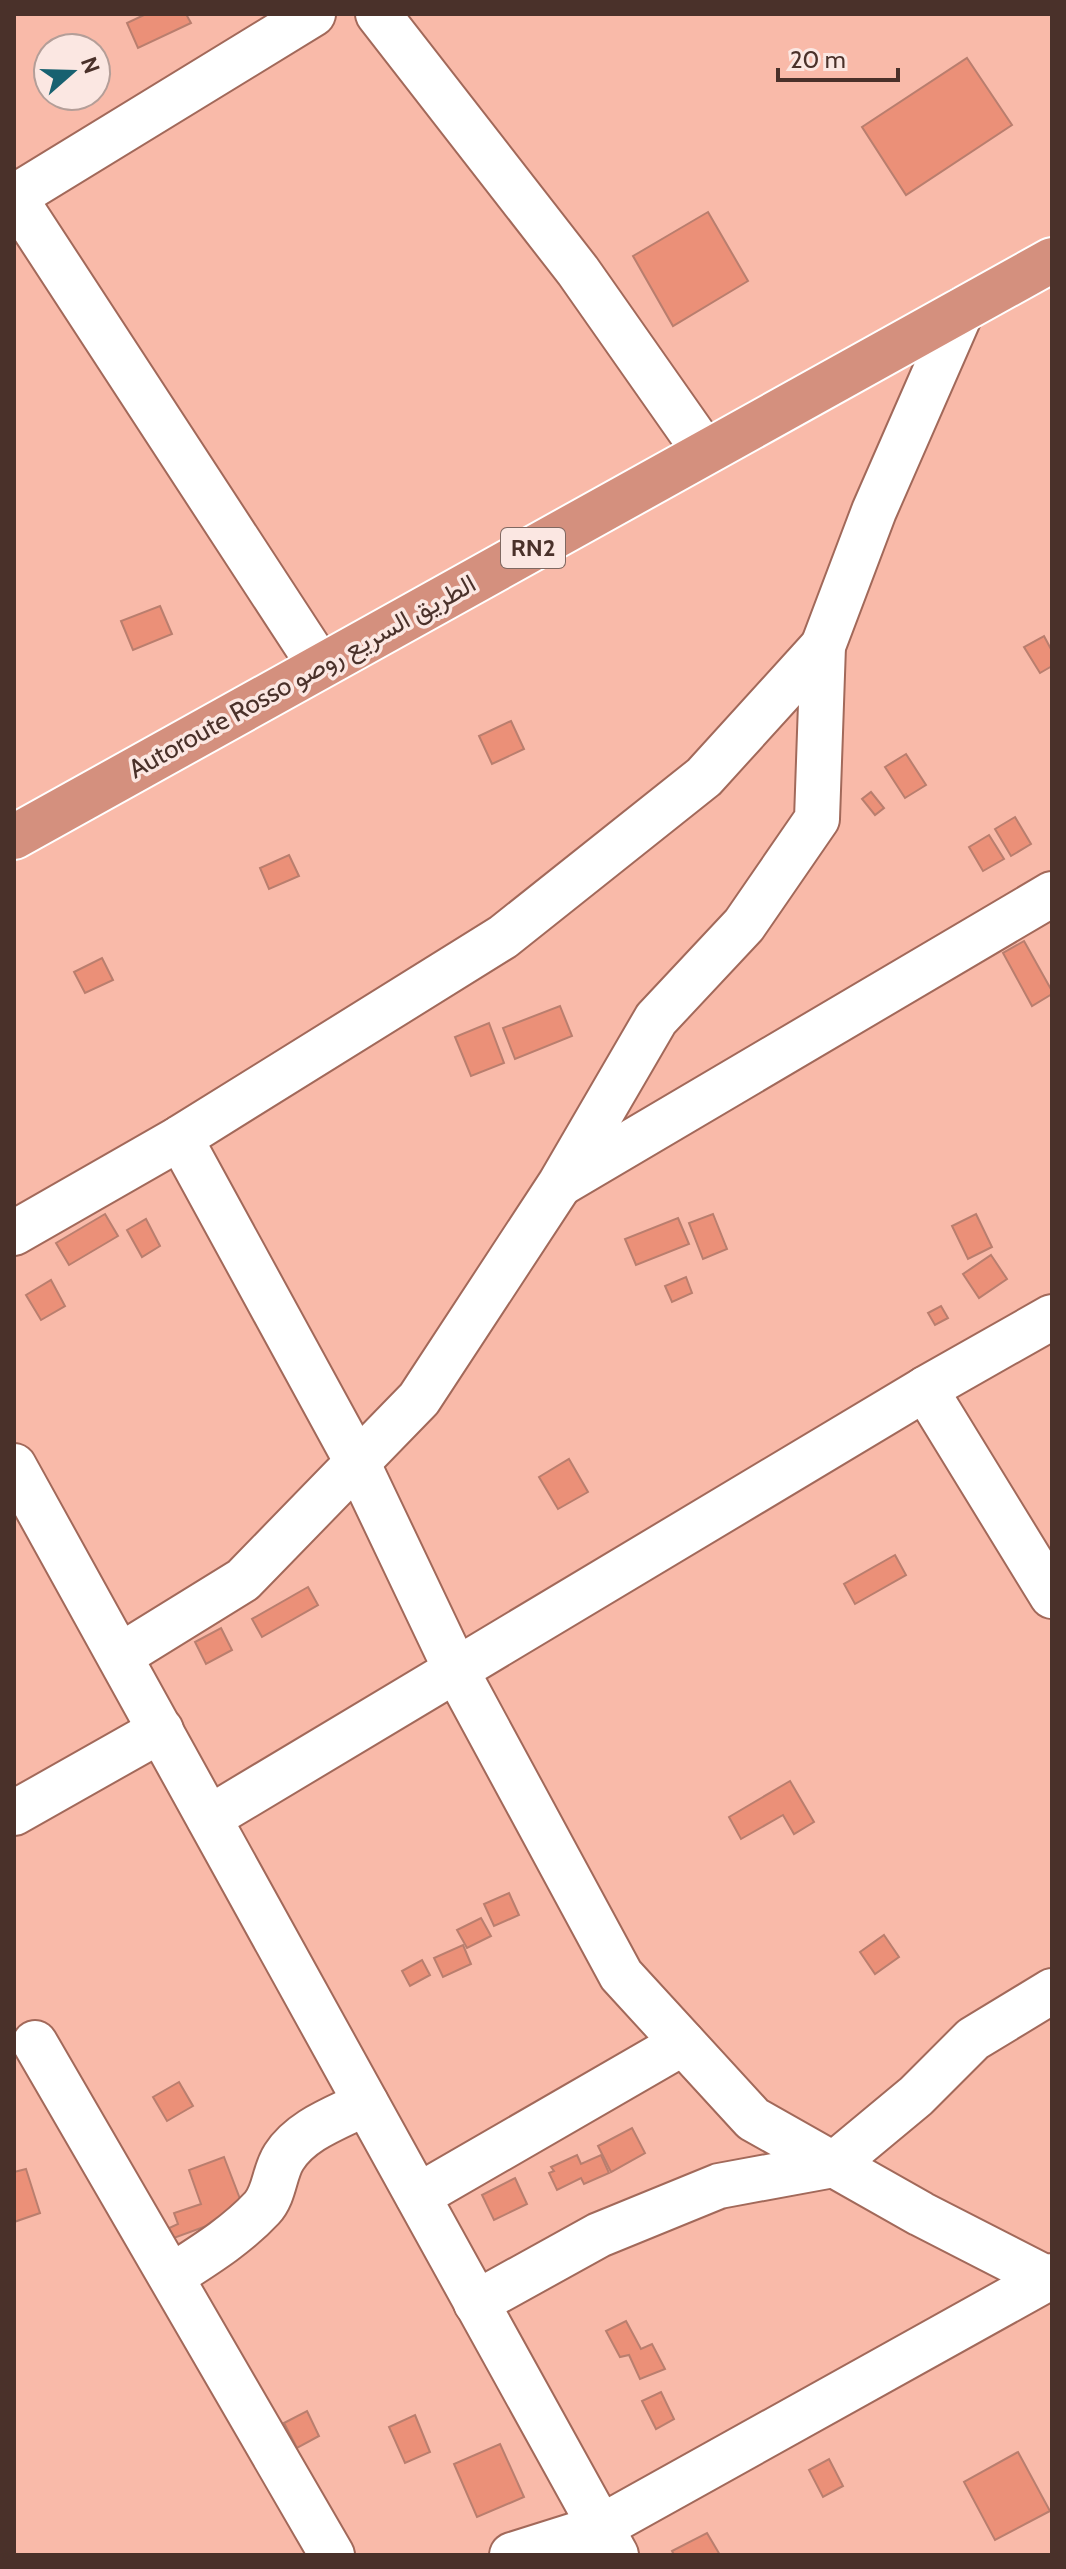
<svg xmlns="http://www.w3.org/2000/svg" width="1066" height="2569" font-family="Cabin,Vazirmatn,sans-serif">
<rect width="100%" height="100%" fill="#f9baa9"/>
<!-- building -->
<g fill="#eb9078" stroke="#b97e6e" stroke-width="2">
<path d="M146,14H186L191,23L138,48L127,23Z"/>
<path d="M967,58L1012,125L906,195L862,127Z"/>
<path d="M708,212L748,281L673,326L633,256Z"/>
<path d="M160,606L172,634L133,650L121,621Z"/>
<path d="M1044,636L1052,651V666L1040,673L1024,647Z"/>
<path d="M511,721L524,749L492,764L479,736Z"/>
<path d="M906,754L926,785L905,798L885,767Z"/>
<path d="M871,792L884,808L875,815L862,799Z"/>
<path d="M1015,817L1031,844L1011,856L995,829Z"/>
<path d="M989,835L1004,859L983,871L969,847Z"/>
<path d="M289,855L299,876L269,889L260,868Z"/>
<path d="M1024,941L1052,991V994L1032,1006L1003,953Z"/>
<path d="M102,958L113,980L85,993L74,972Z"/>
<path d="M560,1006L572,1036L515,1059L503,1028Z"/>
<path d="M489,1023L504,1063L471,1076L455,1037Z"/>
<path d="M105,1214L118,1236L69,1265L56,1243Z"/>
<path d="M713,1214L727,1249L703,1259L689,1223Z"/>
<path d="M976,1214L992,1247L968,1259L952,1226Z"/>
<path d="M678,1218L689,1244L636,1265L625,1239Z"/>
<path d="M146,1219L160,1246L142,1257L127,1230Z"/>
<path d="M991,1255L1007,1279L979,1298L963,1274Z"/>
<path d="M686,1277L692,1293L672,1302L665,1286Z"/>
<path d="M51,1280L65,1306L41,1320L26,1295Z"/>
<path d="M941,1306L948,1318L935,1325L928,1313Z"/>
<path d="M569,1459L588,1492L558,1509L539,1477Z"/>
<path d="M895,1555L906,1575L855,1604L844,1584Z"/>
<path d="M308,1587L318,1605L262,1637L252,1619Z"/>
<path d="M221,1628L232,1650L206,1664L195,1642Z"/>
<path d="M790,1781L814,1822L794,1834L783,1815L741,1839L729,1817Z"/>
<path d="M509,1893L519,1915L494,1926L484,1904Z"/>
<path d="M481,1918L491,1936L467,1948L457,1930Z"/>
<path d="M884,1935L899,1957L875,1974L860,1952Z"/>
<path d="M463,1945L471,1964L443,1977L434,1958Z"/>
<path d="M422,1960L430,1975L410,1986L402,1971Z"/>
<path d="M179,2082L193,2106L167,2121L153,2097Z"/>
<path d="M632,2128L645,2153L611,2172L598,2146Z"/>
<path d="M577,2155L581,2164L601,2155L609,2173L584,2184L581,2178L557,2190L549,2173L554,2171L551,2167Z"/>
<path d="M224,2157L245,2212L171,2239L167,2229L178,2224L174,2213L201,2204L189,2170Z"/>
<path d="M26,2169L40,2213L14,2222V2172Z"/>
<path d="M515,2178L527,2204L494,2220L482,2195Z"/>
<path d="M626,2321L641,2349L652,2344L665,2369L640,2379L629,2355L620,2357L606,2331Z"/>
<path d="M661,2392L674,2419L656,2429L642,2401Z"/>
<path d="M307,2411L319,2436L297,2448L284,2423Z"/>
<path d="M415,2415L430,2452L405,2463L389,2427Z"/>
<path d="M500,2444L524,2497L477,2517L454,2464Z"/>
<path d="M1018,2452L1050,2511L995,2540L964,2482Z"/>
<path d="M829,2459L843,2486L823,2497L809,2470Z"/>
<path d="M707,2533L720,2555H674L672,2551Z"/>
</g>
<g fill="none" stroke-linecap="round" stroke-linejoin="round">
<!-- minor casing -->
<g stroke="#a2695a" stroke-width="48">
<g id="minor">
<path d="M378,14L578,271L705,452"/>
<path d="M14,197L320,666"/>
<path d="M14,197L313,14"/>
<path d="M180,1138L357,1462L456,1670L621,1975L753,2119L921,2214L1048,2279"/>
<path d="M562,1183L1052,894"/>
<path d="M14,1233L180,1138L503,937L704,777L823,646"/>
<path d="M925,1389L1052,1596"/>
<path d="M14,1466L616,2555"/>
<path d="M120,1656L243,1580L419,1399L560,1184L656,1019L744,925L817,819L823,646L874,511L962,310"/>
<path d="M14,1813L161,1730"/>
<path d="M209,1818L925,1389L1052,1317"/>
<path d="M35,2043L332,2555"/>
<path d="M418,2196L683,2043"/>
<path d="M172,2276C203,2256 236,2236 262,2208C275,2194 274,2172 284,2157C302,2129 337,2118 366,2103"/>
<path d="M476,2303L599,2235L719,2186L833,2165L916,2096L973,2039L1052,1991"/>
<path d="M512,2555L601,2527L1052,2276"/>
</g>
</g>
<!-- trunk casing -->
<g stroke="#fff" stroke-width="48">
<path id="trunk" d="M14,837L1052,260"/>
</g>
<!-- minor -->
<use href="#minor" stroke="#fff" stroke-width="44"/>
<!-- trunk -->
<use href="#trunk" stroke="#d4907e" stroke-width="44"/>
</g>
<g text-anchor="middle" stroke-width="7" stroke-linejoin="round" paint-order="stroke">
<!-- shield labels -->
<rect fill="#fbe7e2" stroke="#7f6861" stroke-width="2" x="501" y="528" width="64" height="40" rx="6"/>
<g font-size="24" font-weight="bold" fill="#4a312a">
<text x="533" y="556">RN2</text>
</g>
<!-- street labels -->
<g font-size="26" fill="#4a312a" stroke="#fbe7e2">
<text transform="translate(302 676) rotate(-29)" y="9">Autoroute Rosso الطريق السريع روصو</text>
</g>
</g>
<!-- border -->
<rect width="1066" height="2569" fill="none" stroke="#4a312a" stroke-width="32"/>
<!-- north arrow -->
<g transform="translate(72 72) rotate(70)"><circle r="38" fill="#fbe7e2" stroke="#b49e98" stroke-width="2"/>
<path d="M0-6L14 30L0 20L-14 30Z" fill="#186170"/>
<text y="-12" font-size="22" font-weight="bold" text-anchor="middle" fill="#4a312a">N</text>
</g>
<!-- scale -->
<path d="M778 68v12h120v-12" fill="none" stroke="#4a312a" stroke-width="4"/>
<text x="790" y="68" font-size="24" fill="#4a312a" stroke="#fbe7e2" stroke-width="6" paint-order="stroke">20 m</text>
</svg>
